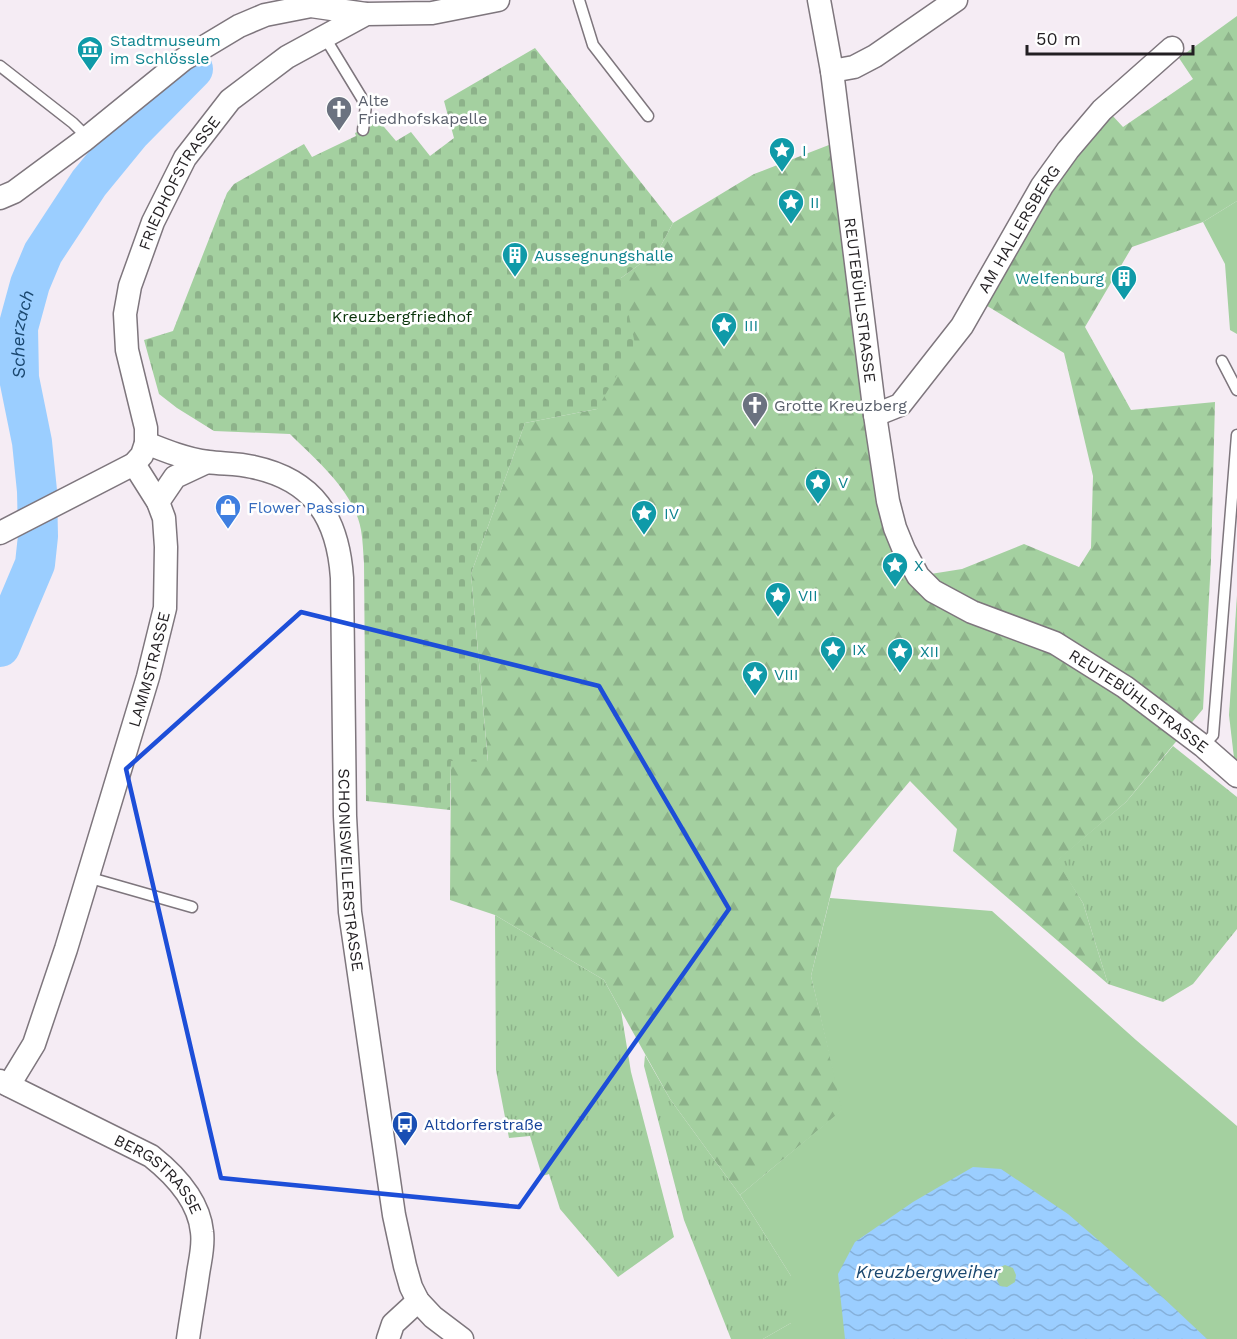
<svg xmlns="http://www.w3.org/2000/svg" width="1237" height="1339" font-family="'Work Sans',sans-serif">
<defs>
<pattern id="grass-tufts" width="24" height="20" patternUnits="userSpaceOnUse" patternTransform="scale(1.5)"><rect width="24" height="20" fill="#a4d0a0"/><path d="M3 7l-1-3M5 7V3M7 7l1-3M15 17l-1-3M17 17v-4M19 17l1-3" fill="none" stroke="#8db28a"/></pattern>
<pattern id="forest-firs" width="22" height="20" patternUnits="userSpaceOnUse" patternTransform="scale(1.5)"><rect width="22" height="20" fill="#a4d0a0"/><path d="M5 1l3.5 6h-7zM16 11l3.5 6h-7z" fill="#8db28a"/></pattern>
<pattern id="cemetery-stones" width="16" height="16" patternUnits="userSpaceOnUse" patternTransform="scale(1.5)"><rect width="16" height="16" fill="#a4d0a0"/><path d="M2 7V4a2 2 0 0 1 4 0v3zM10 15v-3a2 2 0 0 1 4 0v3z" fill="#8db28a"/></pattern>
<pattern id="water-waves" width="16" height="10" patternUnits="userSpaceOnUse" patternTransform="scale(1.5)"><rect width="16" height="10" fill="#9bceff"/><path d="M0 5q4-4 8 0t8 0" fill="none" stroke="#85b0da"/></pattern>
</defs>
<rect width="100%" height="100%" fill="#f5ecf4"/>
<!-- grass -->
<g fill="url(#grass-tufts)">
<path d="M1173,746L1237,797V929L1193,984L1163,1002L1108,984L1083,903L1056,861L1126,802Z"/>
<path d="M495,915L604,980L621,1011L631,1072L674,1237L618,1277L560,1209L549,1174L542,1176L530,1136L509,1138L496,1070Z"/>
<path d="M645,1055L670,1099L740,1195L791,1276V1323L763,1339H731L684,1220L644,1066Z"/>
</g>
<!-- forest -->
<path fill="url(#forest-firs)" d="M1237,16V201L1203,222L1132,247L1085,327L1131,410L1215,402L1211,560L1203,709L1126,802L1057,861L1083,903L1108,984L953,851L957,829L910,781L837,868L811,976L843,1110L740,1195L670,1099L604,980L495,915L450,900L451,761H488L471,574L525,423L597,409L621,278L658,251L673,223L754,174L834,143L875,415L918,576L962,569L1024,544L1079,567L1091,548L1093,476L1064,353L984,304L1046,198L1111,114L1123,127L1193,79L1179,58Z"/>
<!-- cemetery -->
<path fill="url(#cemetery-stones)" d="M535,48L673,223L658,251L621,278L635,344L597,409L525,423L471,574L488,762L451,761L450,810L366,801L364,563C363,552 363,541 361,530C354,491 317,461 290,434L214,431L177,408L159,394L144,340L173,331L227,193L234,184L304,144L312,157L356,136L355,133L379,121L396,141L411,132L430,156L454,138L444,101Z"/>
<!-- green -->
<g fill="#a4d0a0">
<path d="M1237,201V334L1230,330L1225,264L1203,222Z"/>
<path d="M1237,595V760L1234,758L1229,715Z"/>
<path d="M830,898L992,911L1136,1040L1237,1126V1339H763L791,1323V1276L740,1195L842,1110L811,976Z"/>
</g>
<!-- water -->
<path fill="url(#water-waves)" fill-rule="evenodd" d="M973,1167L1001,1169L1068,1214L1141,1277L1207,1339H845L838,1274L855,1242L913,1202ZM1005,1265L1013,1268L1016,1275L1015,1282L1007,1287L1000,1286L995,1277L998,1268Z"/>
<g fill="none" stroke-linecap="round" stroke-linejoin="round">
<!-- river -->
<path stroke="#9bceff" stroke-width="40" id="s1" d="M0,647L35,564L38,536L37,491L32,442L19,378L18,328L30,284L43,253L89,183L130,133L193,69"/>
<!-- lane casing -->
<g stroke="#7e767d" stroke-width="13">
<g id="lane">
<path d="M579,0L593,45L648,116"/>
<path d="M324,36L366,105L363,130"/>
<path d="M0,66L73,123L87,137"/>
<path d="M1222,361L1237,390"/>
<path d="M1203,746L1213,735L1237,435"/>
<path d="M87,877L192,907"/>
</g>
</g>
<!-- street casing -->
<g stroke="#7e767d" stroke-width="25">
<g id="street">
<path id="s2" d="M819,0L832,71L875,415L888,501L895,528L904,550L918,576L933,591L972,612L1055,643L1125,687L1203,746L1237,776"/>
<path d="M832,71L854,67L875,56L956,0"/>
<path d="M0,198L14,192L83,141L184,59L239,26L265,15L311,6L366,14"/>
<path id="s3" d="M875,415L900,405L962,326L1042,186L1068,150L1102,110L1172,48"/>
<path id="s4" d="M146,443C166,451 186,459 208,462C223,464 238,463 253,467C314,480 338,518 342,578L345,816L350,912L394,1215L405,1266L411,1287L418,1301L433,1317L462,1339"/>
<path d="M158,502L175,477L207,462"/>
<path id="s5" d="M0,533L134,464L142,455L146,443V428L127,350L125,314L130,286L153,222L185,158L230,100L287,57L366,14L432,13L498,0"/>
<path id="s6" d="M0,1081L151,1156C175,1175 199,1200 202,1232C204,1246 200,1260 198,1274C195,1296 191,1317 188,1339"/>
<path id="s7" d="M9,1085L34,1044L66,949L148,677L165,608L166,547L164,518L158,502L134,464"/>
<path d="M388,1339L393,1324L418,1301"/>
</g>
</g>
<!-- lane -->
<use href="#lane" stroke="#fff" stroke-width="10"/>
<!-- street -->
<use href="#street" stroke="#fff" stroke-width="22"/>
</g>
<!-- marked area -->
<path fill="none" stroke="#1d4ed8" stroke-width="4.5" stroke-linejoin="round" d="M301,612L599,686L729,909L519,1207L221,1178L126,769Z"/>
<!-- icons -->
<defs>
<g id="museum-pin" transform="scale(1.35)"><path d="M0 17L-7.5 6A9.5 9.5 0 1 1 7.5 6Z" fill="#0f9aa8" stroke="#fff"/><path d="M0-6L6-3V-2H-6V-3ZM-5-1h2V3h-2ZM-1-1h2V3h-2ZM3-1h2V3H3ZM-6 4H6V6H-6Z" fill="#fff"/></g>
<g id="church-pin" transform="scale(1.35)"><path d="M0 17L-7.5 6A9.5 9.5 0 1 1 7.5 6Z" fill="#6b7280" stroke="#fff"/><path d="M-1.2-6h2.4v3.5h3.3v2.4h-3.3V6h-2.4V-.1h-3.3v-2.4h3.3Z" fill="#fff"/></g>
<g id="sight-pin" transform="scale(1.35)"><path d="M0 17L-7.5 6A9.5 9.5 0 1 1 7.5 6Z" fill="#0f9aa8" stroke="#fff"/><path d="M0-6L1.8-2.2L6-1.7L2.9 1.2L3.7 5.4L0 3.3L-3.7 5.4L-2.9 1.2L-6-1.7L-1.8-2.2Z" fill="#fff"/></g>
<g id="building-pin" transform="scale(1.35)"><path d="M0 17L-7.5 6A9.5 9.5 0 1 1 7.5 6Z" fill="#0f9aa8" stroke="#fff"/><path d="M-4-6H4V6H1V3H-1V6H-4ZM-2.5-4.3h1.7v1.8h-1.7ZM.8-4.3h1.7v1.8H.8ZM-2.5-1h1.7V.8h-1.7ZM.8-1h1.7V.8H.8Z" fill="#fff"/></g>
<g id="shop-pin" transform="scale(1.35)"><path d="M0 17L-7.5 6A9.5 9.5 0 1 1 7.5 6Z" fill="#3f7fe0" stroke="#fff"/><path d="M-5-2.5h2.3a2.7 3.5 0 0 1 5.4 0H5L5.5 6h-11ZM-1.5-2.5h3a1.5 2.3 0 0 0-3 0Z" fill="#fff"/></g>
<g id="bus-pin" transform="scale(1.35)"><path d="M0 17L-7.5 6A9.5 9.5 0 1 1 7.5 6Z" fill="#1a4fb4" stroke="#fff"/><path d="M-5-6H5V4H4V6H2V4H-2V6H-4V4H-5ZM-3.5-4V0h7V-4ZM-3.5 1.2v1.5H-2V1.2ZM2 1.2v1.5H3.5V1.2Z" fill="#fff"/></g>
</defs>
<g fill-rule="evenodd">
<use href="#museum-pin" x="90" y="49"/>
<use href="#church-pin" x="339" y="109"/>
<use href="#sight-pin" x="782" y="150"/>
<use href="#sight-pin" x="791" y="202"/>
<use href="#building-pin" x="515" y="255"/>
<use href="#building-pin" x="1124" y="278"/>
<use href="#sight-pin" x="724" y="325"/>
<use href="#church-pin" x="755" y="405"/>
<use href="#sight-pin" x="818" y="482"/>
<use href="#shop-pin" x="228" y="507"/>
<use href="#sight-pin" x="644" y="513"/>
<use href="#sight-pin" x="895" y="565"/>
<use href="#sight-pin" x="778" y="595"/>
<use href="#sight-pin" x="833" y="649"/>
<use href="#sight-pin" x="900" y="651"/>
<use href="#sight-pin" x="755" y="674"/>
<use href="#bus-pin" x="405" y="1124"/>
</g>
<g text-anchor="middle" stroke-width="5" stroke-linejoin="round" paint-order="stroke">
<!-- culture labels -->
<g font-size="16" fill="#0d838f" stroke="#fff" text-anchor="start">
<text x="110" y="46">Stadtmuseum<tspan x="110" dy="18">im Schlössle</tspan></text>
<text x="802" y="156">I</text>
<text x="810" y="208">II</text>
<text x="534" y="261">Aussegnungshalle</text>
<text x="1104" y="284" text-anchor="end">Welfenburg</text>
<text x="744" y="331">III</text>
<text x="838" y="488">V</text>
<text x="664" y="519">IV</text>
<text x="914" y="571">X</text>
<text x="798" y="601">VII</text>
<text x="852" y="655">IX</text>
<text x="920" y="657">XII</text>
<text x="774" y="680">VIII</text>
</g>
<!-- worship labels -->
<g font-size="16" fill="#5b616d" stroke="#fff" text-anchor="start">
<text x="358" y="106">Alte<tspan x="358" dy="18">Friedhofskapelle</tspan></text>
<text x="774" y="411">Grotte Kreuzberg</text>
</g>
<!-- street labels -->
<g font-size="16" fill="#221f22" stroke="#fff">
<text dy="6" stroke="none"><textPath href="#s5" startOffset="450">FRIEDHOFSTRASSE</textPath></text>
<text dy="6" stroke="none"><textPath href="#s3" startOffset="240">AM HALLERSBERG</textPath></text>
<text dy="6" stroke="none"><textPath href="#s2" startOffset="303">REUTEBÜHLSTRASSE</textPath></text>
<text dy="6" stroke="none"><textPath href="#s7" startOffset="440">LAMMSTRASSE</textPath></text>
<text dy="6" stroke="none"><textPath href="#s2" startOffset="843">REUTEBÜHLSTRASSE</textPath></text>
<text dy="6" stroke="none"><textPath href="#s4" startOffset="558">SCHONISWEILERSTRASSE</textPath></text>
<text dy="6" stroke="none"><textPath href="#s6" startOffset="186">BERGSTRASSE</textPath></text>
</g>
<!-- park labels -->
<g font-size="16" fill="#083309" stroke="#fff">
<text x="402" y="322">Kreuzbergfriedhof</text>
</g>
<!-- shop labels -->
<g font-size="16" fill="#366cbe" stroke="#fff" text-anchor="start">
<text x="248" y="513">Flower Passion</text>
</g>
<!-- transit labels -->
<g font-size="16" fill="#164399" stroke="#fff" text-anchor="start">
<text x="424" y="1130">Altdorferstraße</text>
</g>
<!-- water labels -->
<g font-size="18" font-style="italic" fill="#1b4870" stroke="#fff">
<text dy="6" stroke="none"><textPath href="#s1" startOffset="322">Scherzach</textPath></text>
<text x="928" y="1278">Kreuzbergweiher</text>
</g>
</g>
<!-- scale -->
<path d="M1027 45v9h166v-9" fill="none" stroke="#221f22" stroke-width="3"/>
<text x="1036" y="45" font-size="18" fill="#221f22" stroke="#ffffff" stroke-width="4.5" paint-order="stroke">50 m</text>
</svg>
